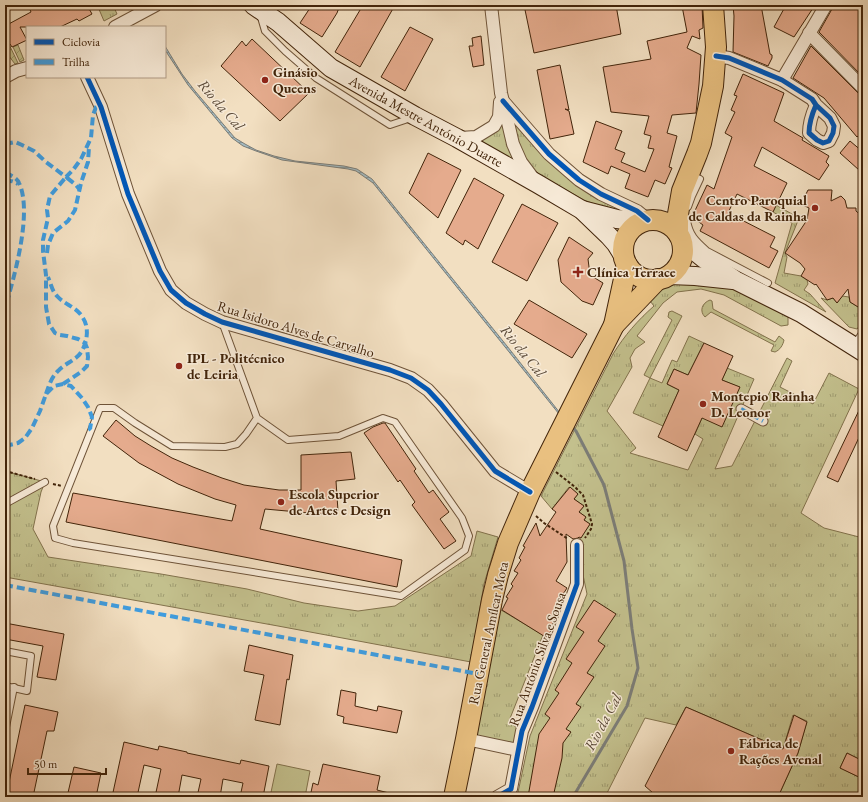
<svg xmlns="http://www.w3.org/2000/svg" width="868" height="802" font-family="'EB Garamond',serif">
<defs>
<pattern id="grass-tufts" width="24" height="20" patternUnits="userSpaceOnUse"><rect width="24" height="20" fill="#c3c08d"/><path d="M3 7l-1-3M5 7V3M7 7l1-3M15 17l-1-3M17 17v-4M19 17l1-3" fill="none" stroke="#a09c71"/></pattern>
<pattern id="garden-furrows" width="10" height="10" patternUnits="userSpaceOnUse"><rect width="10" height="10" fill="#c3c08d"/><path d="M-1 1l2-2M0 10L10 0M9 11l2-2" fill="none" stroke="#a09c71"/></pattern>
<pattern id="water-rules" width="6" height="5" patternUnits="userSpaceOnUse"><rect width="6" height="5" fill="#a2b9bf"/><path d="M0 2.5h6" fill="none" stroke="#869699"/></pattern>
</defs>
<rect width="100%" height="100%" fill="#f2dfc1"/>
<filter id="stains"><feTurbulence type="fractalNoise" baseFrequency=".005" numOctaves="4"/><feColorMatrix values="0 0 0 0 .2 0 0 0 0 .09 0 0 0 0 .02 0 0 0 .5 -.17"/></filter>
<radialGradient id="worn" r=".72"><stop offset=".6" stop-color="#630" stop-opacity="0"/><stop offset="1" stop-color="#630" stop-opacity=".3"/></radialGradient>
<!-- grass -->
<g fill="url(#grass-tufts)" stroke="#82724c">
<path d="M101,5H113L117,14L104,21L98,7Z"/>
<path d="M501,119L515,122L546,159L577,183L624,212L605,208L584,200L477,140Z"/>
<path d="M776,205L799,218L785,253L787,257L784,273L801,276L807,280L808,284L804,290L810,294L826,312L775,283L792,223L773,212Z"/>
<path d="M684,281H702L744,292L788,315V325L781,326L724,295L701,289L677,292L663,303L637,336L645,342L635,349L630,358L632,367L607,411L636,448L630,453L688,470L703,439L695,434L702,418L739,387L722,380L727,368L754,379L715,469L732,466L787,358L792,361L780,387L813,404L829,373L859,389L801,513L824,528L863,538V761L847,753L840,768L863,779V797H778L798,753L807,721L793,715L783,749L686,707L676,725L645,718L605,797H517L530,736L587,594L577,546L576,544L590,524L584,520L586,517L579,512L584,506L574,499L578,494L569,487L552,509L541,496L613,354C625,335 637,321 654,306L650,301L659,291L667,286Z"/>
<path d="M842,296L849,297L850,302L863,310V321L857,329L849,327L821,298L827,300L833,298L837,303Z"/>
<path d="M710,300L712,301L713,309L775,342L779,336L784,340C783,345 780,350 775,352L771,351L774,345L711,312L705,317C699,311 702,303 710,300Z"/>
<path d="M672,311L682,316L650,378L662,383L672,360L677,362L689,336L704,343L688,375L674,369L667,384L679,390L663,426L633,413L650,378L644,375L672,320L668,317L669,312Z"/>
<path d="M5,471L45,482L41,492L33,529L48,557L161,574L247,589L304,603L358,611L395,606L471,556L477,531L498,537L484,584L471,662L278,626L5,577Z"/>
<path d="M501,610L543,635L509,721L519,730L517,744L472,735L499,614Z"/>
</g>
<!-- park -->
<path fill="#c3c08d" stroke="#82724c" d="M277,764L310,771L305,797H270Z"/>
<!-- garden -->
<g fill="url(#garden-furrows)" stroke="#82724c">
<path d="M5,36L18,63L15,64L5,51V49L8,46L5,41Z"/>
<path d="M18,45L24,60L20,62L13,47Z"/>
</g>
<!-- water -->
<path fill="url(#water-rules)" stroke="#7c7d77" d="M165,46L182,74L195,91L235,138L245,144L256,150L274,156L295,161L344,166L357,169L372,179L507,346L560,413L559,414L373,183L356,171L348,169L282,160L256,151L243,146L232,138L188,85L165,50Z"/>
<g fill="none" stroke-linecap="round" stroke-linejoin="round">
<!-- stream -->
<path stroke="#7c7d77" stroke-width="3" d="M571,426L576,431L604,485L624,561L632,629L638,668L627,706L573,797"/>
</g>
<!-- building -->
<g fill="#e5ab8d" stroke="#42240a">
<path d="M28,5H87L92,14L79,21L77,19L60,27H20L27,40L12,47L10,44L5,47V26L31,12Z"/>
<path d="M312,5H340L337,13L322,37L300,23Z"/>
<path d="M363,5H395L360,67L335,52Z"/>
<path d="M524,5H616L621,34L534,53Z"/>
<path d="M691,5H702L703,28L699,30L700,39L692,36L687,48L701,55L699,84L696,113L672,115L667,133L677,136L669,167L672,168L665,184L655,180L648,197L625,188L630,174L611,166L608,174L583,162L596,121L622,131L615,149L625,153L621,162L645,172L654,149L648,148L651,136L644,134L649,116L611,112L603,67L651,59L647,41L687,32L682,6Z"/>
<path d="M733,5H761L770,54L772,55V58L768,66L733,52L734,16Z"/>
<path d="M786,5H815L794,37L774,27Z"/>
<path d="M833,5H863V77L819,32L832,9Z"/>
<path d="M410,27L433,39L405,91L381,77Z"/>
<path d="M481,36L484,65L473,67L469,46H473L472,38Z"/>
<path d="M252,39L309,93L280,121L221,66L242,41L246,46Z"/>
<path d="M811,46L858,93L863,95V132L857,137L824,98L793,78Z"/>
<path d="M560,65L569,110L565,109L569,111L574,134L550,139L537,70Z"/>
<path d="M743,74L784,93L774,121L803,138L802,140L829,156L826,162L829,165L819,180L762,147L754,166L787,183L773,212L737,194L728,213L775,237L770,247L778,251L769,268L700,231L703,225L692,217L707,185L714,189L724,160L732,137L725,133L735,112L731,110L737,96L734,95Z"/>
<path d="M850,141L863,152V164L859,170L840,153Z"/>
<path d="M428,153L461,170L438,218L409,193Z"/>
<path d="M474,178L504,195L478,249L465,240L463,245L446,233Z"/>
<path d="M808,190H832L831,201L841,196L845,200L847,208H856V211L863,217V281L859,288L863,290V310L850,302L848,289L837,303L833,298L827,300L816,284L815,285L801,276L805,269L800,263L785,253L807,220L809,208L801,204Z"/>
<path d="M522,204L558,223L527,281L492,262Z"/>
<path d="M569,237L593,253L588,259L590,275L603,283L593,305L582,301L561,282L558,260Z"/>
<path d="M529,300L587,334L572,358L514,324Z"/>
<path d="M704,343L733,356L722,380L740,387L722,427L702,418L687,451L658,437L679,390L667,384L674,369L688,375Z"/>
<path d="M863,402V429L838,482L827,477Z"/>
<path d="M116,420L135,436L151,446L172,458L193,467L222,478L244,485L279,490H301V455L351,452L355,479L336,481L338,511L320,514L265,509L260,529L402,560L397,587L66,522L73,493L232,521L236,505L215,499L178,484L139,463L103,436Z"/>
<path d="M383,423H385L416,469L414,471L429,493L433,490L449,512L440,519L456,541L444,549L412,505L415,502L400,480L398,482L364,433L373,427Z"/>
<path d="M570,487L578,494L574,499L584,506L579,512L586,517L584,520L590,524L581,538L579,537L578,538L573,539L566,534L567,562L556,581L567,588L560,599L563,601L556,613H558L552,625L554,626L553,627L547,638L502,610L508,598L506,597L513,586L511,584L518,573L514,571L521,560L519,558L525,547L523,546L536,523L540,536L556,512L552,509Z"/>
<path d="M594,600L616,614L598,641L605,646L587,673L594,677L576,704L581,707L566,729L571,732L563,743L562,758L553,797H528L539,734L550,718L545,714L559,693L555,690L572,663L566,659L584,632L576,627Z"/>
<path d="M5,623L64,634L56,680L37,677L43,646L5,639Z"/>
<path d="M249,645L293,655L289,680L287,679L280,725L255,720L264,675L244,671Z"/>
<path d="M341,690L356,693L355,706L377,711L378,706L402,711L397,733L343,723L344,717L337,715Z"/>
<path d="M25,705L58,712L54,731H47L33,797H6Z"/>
<path d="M686,707L783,749L794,715L807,722L798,753L778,797H652L653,793L645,786Z"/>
<path d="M124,742L158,750L159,746L187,752V753L240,764L241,760L269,766L263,797H240L243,783L223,779L220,797H197L201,779L182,775L178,797H155L161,769L144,765L137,797H112Z"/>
<path d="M847,753L863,761V779L840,768Z"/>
<path d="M323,764L380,776L377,790L393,794V797H310L313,783L318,785Z"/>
<path d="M74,767L101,773L96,797H67Z"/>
</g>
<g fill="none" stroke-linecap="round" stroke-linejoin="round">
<!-- service casing -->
<g stroke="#6e5338" stroke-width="8">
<g id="service">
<path d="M260,14L265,31L285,51L316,78L390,125L411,118"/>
<path d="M688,207L692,196L700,179L691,175"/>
<path d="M687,220C689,235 696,241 707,251L768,283"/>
<path d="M222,322L257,418L288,440L339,436L383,418L395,422L462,518L469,536L465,550L401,596L73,543L55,538L53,526L100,408H114L135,423L172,446L225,447L237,444L246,434L257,418"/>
<path d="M854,345L863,332"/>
<path d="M5,504L45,482"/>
<path d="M5,651L31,656L27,691L5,686"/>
<path d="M5,732L14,687"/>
</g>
</g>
<!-- pedestrian casing -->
<g stroke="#6e5338" stroke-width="11">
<path id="pedestrian" d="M741,409L763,421"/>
</g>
<!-- minor casing -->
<g stroke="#6e5338" stroke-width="14">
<g id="minor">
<path d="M491,5L501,93L513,144L521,162L533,178"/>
<path d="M115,27L156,5"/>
<path d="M809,33L863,88"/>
<path d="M716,56L729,58L782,80L812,99L816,105L830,118L834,126L833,133L829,141L823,143L817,140L809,133C809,123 812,114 816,105"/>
<path d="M5,77L16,71L27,68"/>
<path d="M87,77L101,107L128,194L160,271L171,290L186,303L205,314L222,322L390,370L411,378L428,390L441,404L495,471L530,492"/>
<path d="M782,80L826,5"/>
<path d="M503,101L549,154L579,180L601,194L637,211L648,220"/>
<path d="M459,138L476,137L494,126L499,117L500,102"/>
<path d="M466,739L518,750"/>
<path d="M497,797L511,789L522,731L532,707L577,584V545"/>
</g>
</g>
<!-- secondary casing -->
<g stroke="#42240a" stroke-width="20">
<g id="secondary">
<path d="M253,5L278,22L331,68L415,116L457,138L538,184L582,210L609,236L616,244L624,257"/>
<path d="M582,210L617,219L643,222"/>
<path d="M682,241L703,258L735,280L801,313L863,352"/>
<path d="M669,275L695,276L733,280"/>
</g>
</g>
<!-- primary casing -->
<g stroke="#42240a" stroke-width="22">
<g id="primary">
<circle cx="653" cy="250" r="30"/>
<path d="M678,233V214L682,191L697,154L701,143L713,86L716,47L713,5"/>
<path d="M614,325L658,279"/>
<path d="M454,797L466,739L492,600L498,575L508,543L530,492L614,325L627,265"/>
</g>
</g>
<!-- path -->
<g stroke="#42240a" stroke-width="2" stroke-dasharray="3 2" stroke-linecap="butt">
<path d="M5,471L35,479"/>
<path d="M556,472L575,487L583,495L592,524L591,529L585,538"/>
<path d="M53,484L62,486"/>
<path d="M536,516L544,523L568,539"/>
</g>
<!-- service -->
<use href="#service" stroke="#f7ead7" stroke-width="6"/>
<!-- pedestrian -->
<use href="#pedestrian" stroke="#f7ead7" stroke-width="9"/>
<!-- minor -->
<use href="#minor" stroke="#f7ead7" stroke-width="12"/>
<!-- secondary -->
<use href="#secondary" stroke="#f7ead7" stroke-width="18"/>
<!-- primary -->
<use href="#primary" stroke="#e9c080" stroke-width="20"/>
<!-- quiet -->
<g stroke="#3f9cde" stroke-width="4" stroke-dasharray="8 4" stroke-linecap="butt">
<path d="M5,144L15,142L22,145L34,151L46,162L66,177L73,170L81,159L91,138L93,115L98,102"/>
<path d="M5,173C11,175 17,178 19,183C33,212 14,278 5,308"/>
<path d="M5,182C10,180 13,181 18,184"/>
<path d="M47,253L48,245L53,233L68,221L75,210L81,183L88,162L89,147"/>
<path d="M63,384L81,372L87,366L88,357L87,348L85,343L78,339L67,336L60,335L55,333L49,324L46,307V275L43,251V240L48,218L47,210L50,196L66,177L76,185L80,190"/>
<path d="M46,394C49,385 52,376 59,370C65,364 73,361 79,355C87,345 90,329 83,318C77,307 65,305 57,296C52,291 51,284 48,277"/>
<path d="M741,409L763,421"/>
<path d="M5,446L18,443L25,438L32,428L40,411L46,394L54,386L63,384L71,386L82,398L88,407L92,417L90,429L91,430"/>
<path d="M5,585L478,674"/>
</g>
<!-- cycleway casing -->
<g stroke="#f7ead7" stroke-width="8">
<g id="cycleway">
<path d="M716,56L729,58L782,80L812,99L816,105L830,118L834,126L833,133L829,141L823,143L817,140L809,133C809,123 812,114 816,105"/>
<path d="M87,77L101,107L128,194L160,271L171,290L186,303L205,314L222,322L390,370L411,378L428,390L441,404L495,471L530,492"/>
<path d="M503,101L549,154L579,180L601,194L637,211L648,220"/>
<path d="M497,797L511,789L522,731L532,707L577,584V545"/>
</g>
</g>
<!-- cycleway -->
<use href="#cycleway" stroke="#0057b8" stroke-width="5"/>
</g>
<!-- markers -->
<g fill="#8f2418" stroke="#f7ead7" stroke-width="1.5">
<circle cx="265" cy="80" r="4"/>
<circle cx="815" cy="208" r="4"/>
<path d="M576 266h4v4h4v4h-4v4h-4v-4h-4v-4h4z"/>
<circle cx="179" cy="366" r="4"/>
<circle cx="703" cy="404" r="4"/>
<circle cx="281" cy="502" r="4"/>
<circle cx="731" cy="751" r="4"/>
</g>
<g text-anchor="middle" stroke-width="3" stroke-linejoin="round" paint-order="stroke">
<!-- poi labels -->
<g font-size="14" font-weight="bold" fill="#42240a" stroke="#f7ead7" text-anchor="start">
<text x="273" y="77">Ginásio<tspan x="273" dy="16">Queens</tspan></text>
<text x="807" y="205" text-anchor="end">Centro Paroquial<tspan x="807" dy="16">de Caldas da Rainha</tspan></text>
<text x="587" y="277">Clínica Terrace</text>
<text x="187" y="363">IPL - Politécnico<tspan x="187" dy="16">de Leiria</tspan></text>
<text x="711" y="401">Montepio Rainha<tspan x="711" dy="16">D. Leonor</tspan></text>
<text x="289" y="499">Escola Superior<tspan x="289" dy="16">de Artes e Design</tspan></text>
<text x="739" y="748">Fábrica de<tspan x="739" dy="16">Rações Avenal</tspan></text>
</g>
<!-- street labels -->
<g font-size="14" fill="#42240a" stroke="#f7ead7">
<text transform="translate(426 121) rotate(29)" y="5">Avenida Mestre António Duarte</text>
<text transform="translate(296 329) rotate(17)" y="5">Rua Isidoro Alves de Carvalho</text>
<text transform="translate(488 633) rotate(-78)" y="5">Rua General Amílcar Mota</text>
<text transform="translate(537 659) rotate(-70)" y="5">Rua António Silva e Sousa</text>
</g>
<!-- water labels -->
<g font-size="15" font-style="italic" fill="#5a4937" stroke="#f7ead7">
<text transform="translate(221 105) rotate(49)" y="5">Rio da Cal</text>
<text transform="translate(523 351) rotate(51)" y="5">Rio da Cal</text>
<text transform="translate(603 722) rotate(-62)" y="5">Rio da Cal</text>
</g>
</g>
<!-- margin -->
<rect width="868" height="802" fill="none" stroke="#f2dfc1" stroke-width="20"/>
<rect x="6" y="6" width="856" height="790" fill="none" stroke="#42240a" stroke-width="2"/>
<rect x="10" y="10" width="848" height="782" fill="none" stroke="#42240a"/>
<!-- legend -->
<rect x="26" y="26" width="140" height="52" fill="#f7ead7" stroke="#af9b85"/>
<rect x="34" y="39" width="20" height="6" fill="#0057b8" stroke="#af9b85"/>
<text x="62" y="46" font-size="12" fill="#42240a">Ciclovia</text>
<rect x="34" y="59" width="20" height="6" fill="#3f9cde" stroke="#af9b85"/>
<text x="62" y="66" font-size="12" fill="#42240a">Trilha</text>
<!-- scale -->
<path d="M28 768v6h78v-6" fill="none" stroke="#42240a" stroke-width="2"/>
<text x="34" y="768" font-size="12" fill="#42240a" stroke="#f7ead7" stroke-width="3" paint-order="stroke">50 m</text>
<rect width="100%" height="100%" filter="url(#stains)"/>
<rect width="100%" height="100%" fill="url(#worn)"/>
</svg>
